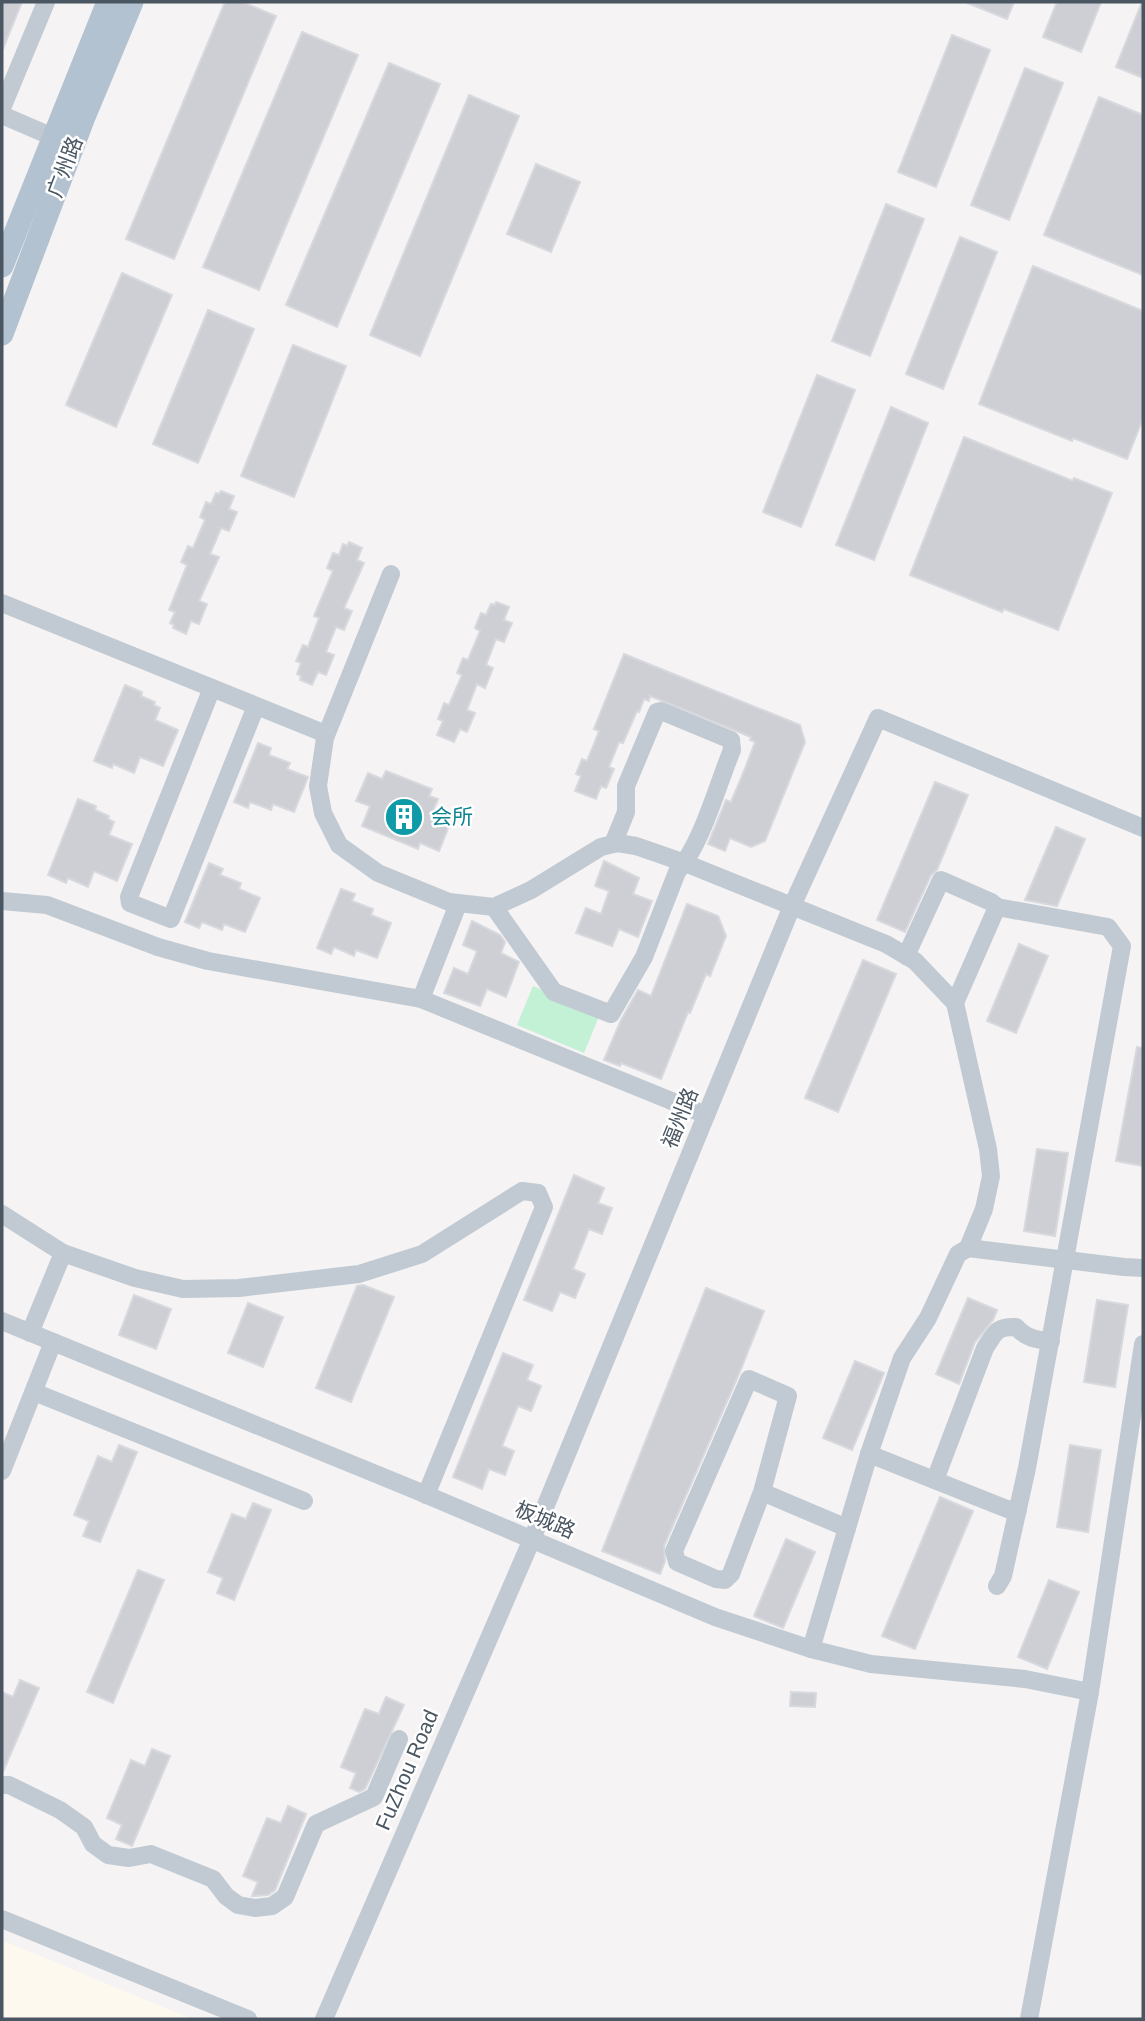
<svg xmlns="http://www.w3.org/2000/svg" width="1145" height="2021" font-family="Helvetica,'Noto Sans SC',sans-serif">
<rect width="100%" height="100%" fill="#f5f3f3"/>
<!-- commercial -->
<path fill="#fdf9ef" d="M2,1940L192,2019H2Z"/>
<!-- green -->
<path fill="#c3f1d5" d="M533,986L600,1014L584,1053L517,1025Z"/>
<!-- building -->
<g fill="#cdcfd5" stroke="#d7d9de" stroke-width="2">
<path d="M2,2H22L2,51Z"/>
<path d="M225,2H242L276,16L174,259L126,239Z"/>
<path d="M965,2H1014L1007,19Z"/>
<path d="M1057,2H1101L1081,52L1043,37Z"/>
<path d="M1142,2H1143V78L1116,67Z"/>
<path d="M302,32L358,55L259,290L203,267Z"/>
<path d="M952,35L990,50L936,187L898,172Z"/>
<path d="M389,63L440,84L337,327L286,305Z"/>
<path d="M1025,68L1063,83L1009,220L971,205Z"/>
<path d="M469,95L519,116L420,356L370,335Z"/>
<path d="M1099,97L1143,115V275L1044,235Z"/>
<path d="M536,164L580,182L551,252L507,234Z"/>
<path d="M886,204L924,219L870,356L832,341Z"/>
<path d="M960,237L997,252L943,389L906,374Z"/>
<path d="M1033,266L1143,311V418L1127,459L1073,438L1072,441L979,404Z"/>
<path d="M122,273L172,295L116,427L66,405Z"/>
<path d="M208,310L254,329L198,463L153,444Z"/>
<path d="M293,345L346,366L294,497L241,476Z"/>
<path d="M817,375L855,390L801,527L763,512Z"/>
<path d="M891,407L928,423L874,560L836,545Z"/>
<path d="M964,437L1073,481L1074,478L1112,493L1058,630L1004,609L1002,612L910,575Z"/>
<path d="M221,491L234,496L229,509L237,512L229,531L221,528L210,554L219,557L199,601L207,604L199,624L191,621L186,634L173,628L174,625L170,623L175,612L169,610L187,565L181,562L188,546L193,548L205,520L200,517L206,502L211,504L216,493L219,494Z"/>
<path d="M349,542L362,548L357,560L364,563L344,608L352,611L344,630L336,627L326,652L334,655L326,675L318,672L312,685L300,680L301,676L297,674L301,663L296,661L303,645L308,647L319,618L314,616L333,571L327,568L333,553L339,555L343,544L347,546Z"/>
<path d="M496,602L509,607L504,620L512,623L504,642L496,639L486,665L493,668L485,688L477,684L467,710L475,713L467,732L460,729L454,742L437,735L443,721L438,719L444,703L449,705L462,675L457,673L463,658L468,660L480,631L475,628L481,613L486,615L491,604L495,605Z"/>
<path d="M624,654L800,725L805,742L765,841L751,847L730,838L725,851L708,844L726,800L731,802L744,771L755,742L750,740L751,737L650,696L649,701L644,699L639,712L637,711L623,743L619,742L609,767L614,769L606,788L601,786L596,799L575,791L581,776L576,774L582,759L587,761L592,749L599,731L594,729Z"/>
<path d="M125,685L142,692L141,696L155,702L154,705L160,708L155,720L178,730L163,766L140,757L134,773L113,764L112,768L94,761Z"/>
<path d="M258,743L271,748L269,755L290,763L287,769L308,777L294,812L273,804L271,810L250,802L248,808L234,802Z"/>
<path d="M386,771L432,789L429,796L438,799L432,813L451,821L439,851L420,843L418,849L362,826L370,806L356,801L368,773L382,779Z"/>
<path d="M935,782L968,795L937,870L931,875L905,932L877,920Z"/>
<path d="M78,799L96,806L95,810L109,816L108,819L114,822L109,835L132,844L117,881L94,871L88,887L68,878L66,883L48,875Z"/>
<path d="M1056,827L1085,839L1057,906L1025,900Z"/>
<path d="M604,861L639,878L633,894L652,901L638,937L619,929L612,946L576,933L586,908L601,914L609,891L595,886Z"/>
<path d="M209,863L223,869L220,875L241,883L239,889L260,898L245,932L224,924L222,930L202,922L199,928L185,922Z"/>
<path d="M341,889L355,894L352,901L373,909L371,915L391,923L377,958L356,950L354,956L334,947L331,954L317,948Z"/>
<path d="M687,904L718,916L726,936L710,976L706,974L690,1013L688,1012L661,1079L621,1063L620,1066L604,1060L621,1020L638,990L651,996Z"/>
<path d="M472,921L500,935L505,942L501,953L519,962L506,997L487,989L480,1006L444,993L454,968L468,974L477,951L463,945Z"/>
<path d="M1019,944L1048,956L1016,1033L987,1021Z"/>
<path d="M863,960L896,974L838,1112L805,1098Z"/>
<path d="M1137,1047L1143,1048V1166L1116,1161Z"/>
<path d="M1037,1149L1068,1153L1055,1236L1024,1231Z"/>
<path d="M574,1175L604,1188L598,1203L612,1208L602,1234L589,1229L573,1269L585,1274L575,1298L560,1292L552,1311L524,1300Z"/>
<path d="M363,1285L394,1297L351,1402L316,1388L357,1286Z"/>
<path d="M706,1288L764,1311L739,1374L664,1546L665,1561L660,1574L602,1551Z"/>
<path d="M134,1295L171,1309L156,1349L119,1335Z"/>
<path d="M968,1298L997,1310L993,1320L975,1342L959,1384L936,1374Z"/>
<path d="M1097,1300L1128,1305L1115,1387L1084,1382Z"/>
<path d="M248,1303L283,1317L263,1367L228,1353Z"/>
<path d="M503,1353L533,1365L527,1380L541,1386L531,1411L518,1406L502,1446L514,1451L505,1475L489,1469L482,1489L453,1477Z"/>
<path d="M855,1361L884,1373L852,1450L823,1438Z"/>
<path d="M119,1445L137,1452L100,1542L83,1536L89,1521L74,1515L98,1456L112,1462Z"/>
<path d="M1070,1445L1101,1450L1088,1532L1057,1527Z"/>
<path d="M940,1497L973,1511L915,1649L882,1636Z"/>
<path d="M253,1503L271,1510L234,1600L217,1593L223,1578L208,1572L232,1514L246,1519Z"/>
<path d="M786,1539L815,1552L783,1628L754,1616Z"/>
<path d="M138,1570L164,1580L113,1703L87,1692Z"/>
<path d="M1049,1580L1079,1592L1047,1669L1018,1657Z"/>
<path d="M20,1680L39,1688L2,1774V1692L13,1697Z"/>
<path d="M791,1692L816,1693L815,1707L790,1706Z"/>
<path d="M386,1697L404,1705L365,1789L359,1792L350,1788L356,1773L341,1767L365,1709L379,1714Z"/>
<path d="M152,1749L170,1756L132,1846L116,1839L122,1825L107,1818L131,1760L145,1766Z"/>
<path d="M288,1806L306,1814L275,1890L268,1895L252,1896L258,1882L243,1876L267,1818L281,1823Z"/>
</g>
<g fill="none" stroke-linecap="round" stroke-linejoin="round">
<!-- minor -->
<g stroke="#c1cad2" stroke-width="18">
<path d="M2,108L46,2"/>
<path d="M2,115L53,137"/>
<path d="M391,574L325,738L318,786L323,813L339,845L378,873L449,902L494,907L531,890L601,847L617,843L636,846L685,863L886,944L915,961L955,1003L988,1149L991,1176L984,1209L968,1248L1124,1267L1143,1268"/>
<path d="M2,603L326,734"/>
<path d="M212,688L129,897L130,903L171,919L256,706"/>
<path d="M2,901L47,905L158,947L208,961L421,999L458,904"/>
<path d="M494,907L554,992L611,1014L644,957L677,872C702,844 717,786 732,750L731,740L661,711L657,712L626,786V812L613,844"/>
<path d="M906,956L941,880L991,902L997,907"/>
<path d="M421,999L706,1115"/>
<path d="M955,1003L997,907L1108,927L1122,946L1027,1468L1003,1576L997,1586"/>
<path d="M2,1214L63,1253L135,1278L183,1289L239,1288L359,1274L422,1254L522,1191L538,1193L544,1207L426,1495"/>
<path d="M2,1321L415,1490L715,1617L811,1649L871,1664L1025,1679L1090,1692"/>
<path d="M30,1333L63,1253"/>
<path d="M34,1392L304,1501"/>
<path d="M869,1454L1007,1509L1018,1510"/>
<path d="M2,1471L53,1342"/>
<path d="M935,1480L985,1348C995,1333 996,1326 1016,1327C1026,1338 1036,1340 1051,1341"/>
<path d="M762,1492L731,1574L725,1580L716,1579L677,1562L674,1551L749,1379L788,1396L762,1492L847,1528"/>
<path d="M811,1649L869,1454L902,1358L928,1318L958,1254L968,1248"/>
<path d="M2,1785H9L60,1810L84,1827L93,1844L108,1855L129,1858L151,1854L213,1879L226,1896L238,1905L255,1908L272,1906L285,1897L316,1824L374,1797L399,1739"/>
<path d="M2,1919L248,2019"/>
<path d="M324,2019L532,1539L792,906L878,718L1143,828"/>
<path d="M1029,2019L1090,1692L1143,1344"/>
</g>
<!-- major -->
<g stroke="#b3c2d1" stroke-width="23">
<path d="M2,266L108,2"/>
<path d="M2,334L84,117L132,2"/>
</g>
</g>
<!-- icons -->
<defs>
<g id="building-disc" transform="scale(2.0125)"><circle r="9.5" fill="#0f9aa8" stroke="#fff"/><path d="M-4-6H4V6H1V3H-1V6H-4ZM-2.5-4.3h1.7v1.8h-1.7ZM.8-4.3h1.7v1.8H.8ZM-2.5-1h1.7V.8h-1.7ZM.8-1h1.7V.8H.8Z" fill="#fff"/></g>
</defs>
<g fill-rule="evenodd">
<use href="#building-disc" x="404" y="817"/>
</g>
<g text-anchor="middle" stroke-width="5" stroke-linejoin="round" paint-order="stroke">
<!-- street labels -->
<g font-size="21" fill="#4a5661" stroke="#fff">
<text transform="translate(65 167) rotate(-69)" y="7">广州路</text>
<text transform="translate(680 1118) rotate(-68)" y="7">福州路</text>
<text transform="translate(545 1520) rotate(23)" y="7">板城路</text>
<text transform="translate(407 1770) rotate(-67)" y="7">FuZhou Road</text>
</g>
<!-- culture labels -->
<g font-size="21" fill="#0d838f" stroke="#fff" text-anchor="start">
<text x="431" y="824">会所</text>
</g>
</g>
<!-- border -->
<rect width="1145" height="2021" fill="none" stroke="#4a5661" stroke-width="7"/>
</svg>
